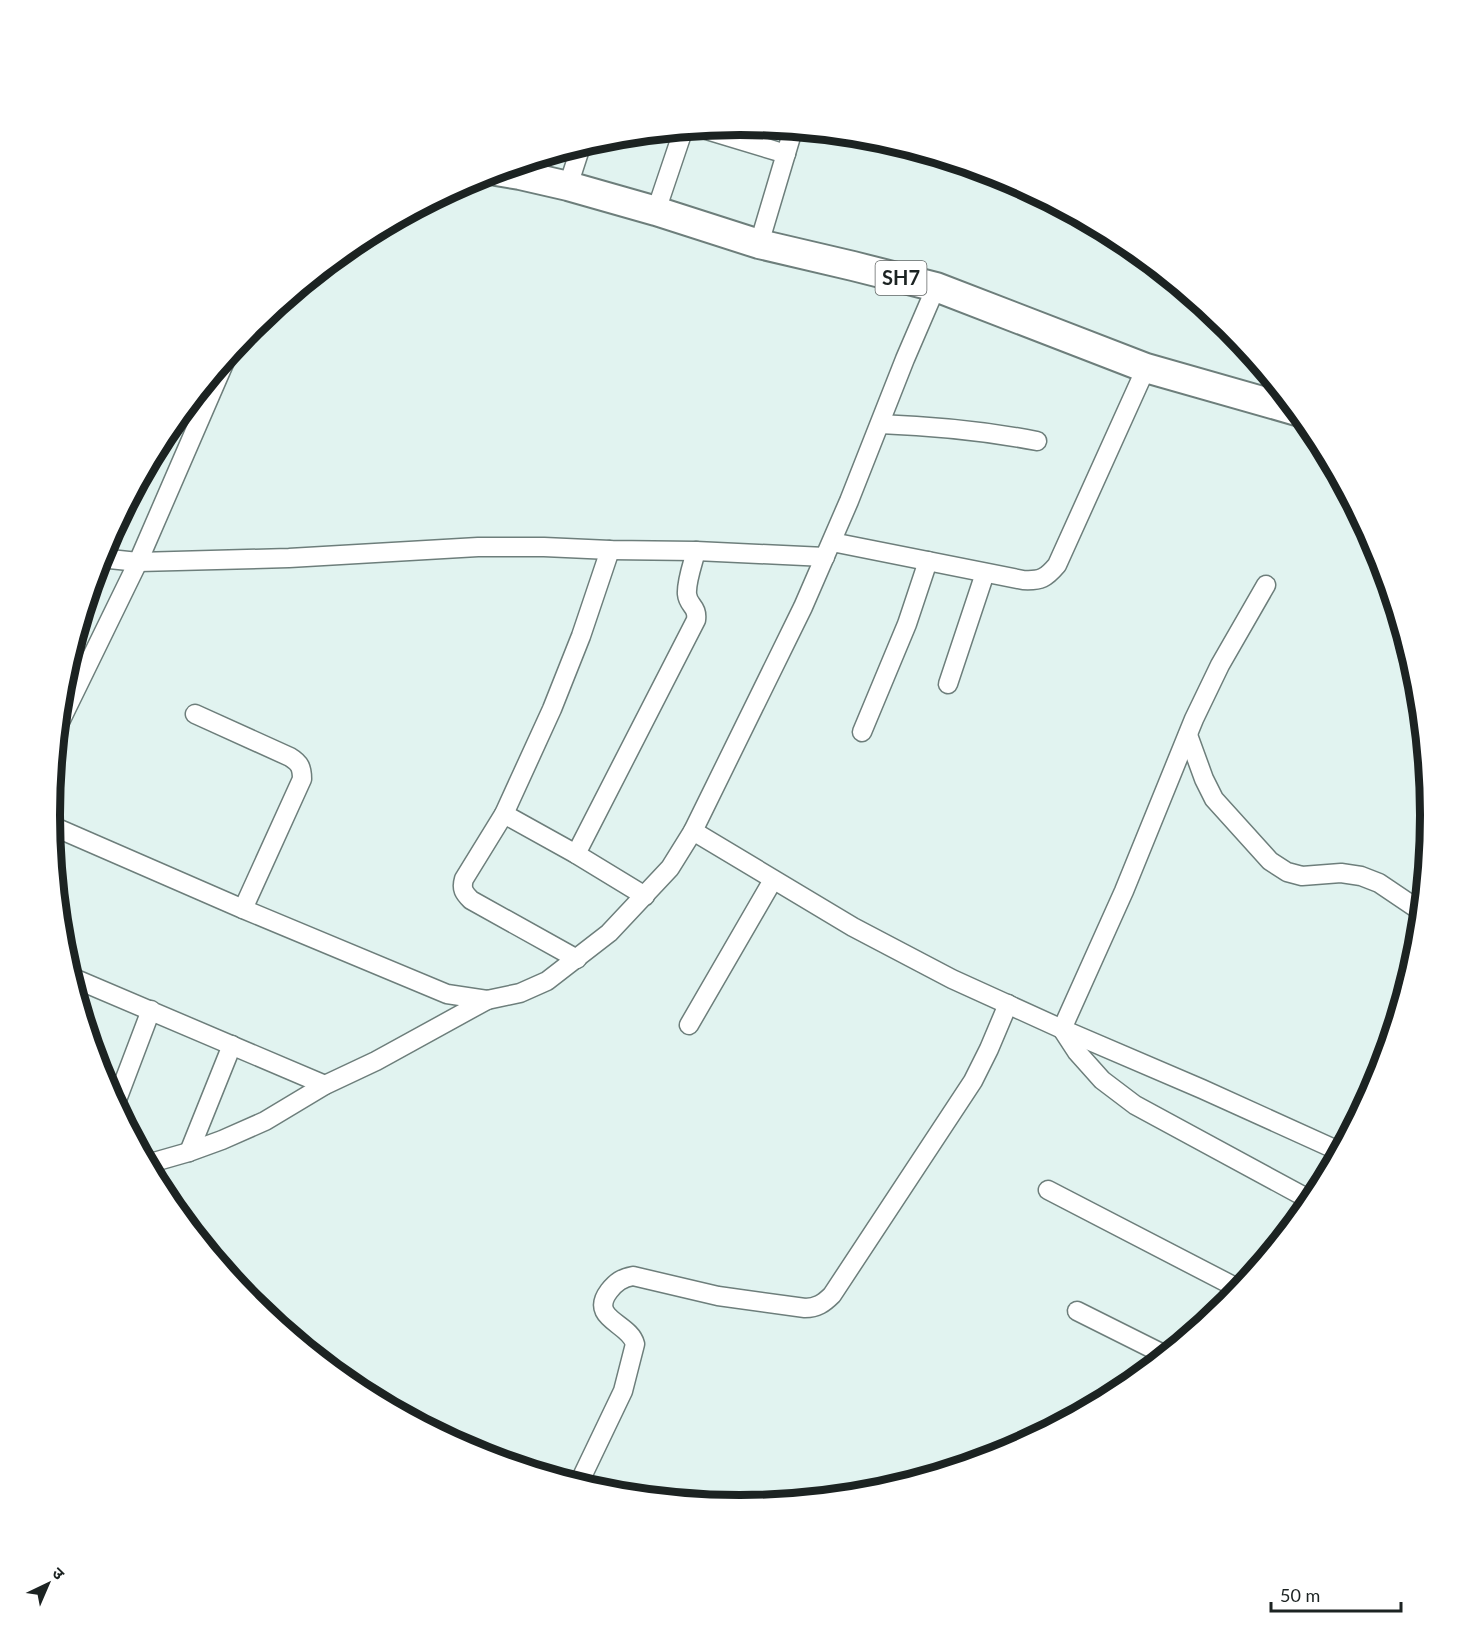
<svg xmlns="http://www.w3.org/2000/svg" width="1481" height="1632" font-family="Lato,'Noto Sans Devanagari',sans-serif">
<rect width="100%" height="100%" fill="#e1f3f0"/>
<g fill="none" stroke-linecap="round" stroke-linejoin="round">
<!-- street casing -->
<g stroke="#6d7e7b" stroke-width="21">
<g id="street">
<path d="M703,129L786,154"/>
<path d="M568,186L581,146"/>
<path d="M656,211L683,131"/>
<path d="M759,244L793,130"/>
<path d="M880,424C933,426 985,431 1037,441"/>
<path d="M832,542L1023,580C1041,581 1046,578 1057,565L1146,368"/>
<path d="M100,558L138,562L289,558L478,547H544L610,550L696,551L825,557"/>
<path d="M1266,585L1220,665L1194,719L1124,891L1062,1029L1077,1052L1102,1080L1135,1105L1314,1202"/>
<path d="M948,684L985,573"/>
<path d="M195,714L290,757C300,763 302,768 302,779L243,909"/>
<path d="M58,726L138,562L226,359"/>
<path d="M862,732L907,624L928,561"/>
<path d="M1188,735L1204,779L1214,799L1270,861L1287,872L1302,876L1341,873L1361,876L1379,883L1422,912"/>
<path d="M504,814L576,854L645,896"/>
<path d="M50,825L243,909L447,994L487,1000L520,993L547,981L609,933L670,868L693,831L803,607L849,501L905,359L936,287"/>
<path d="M693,831L853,927L952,979L1062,1029L1202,1089L1341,1152"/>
<path d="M576,854L696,620C698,606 688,606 687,594C686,582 693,563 696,551"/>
<path d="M577,959L471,900C464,893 461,889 464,879L504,814L552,709L581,636L610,550"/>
<path d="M71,977L325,1085"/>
<path d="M689,1025L773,880"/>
<path d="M115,1105L151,1010"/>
<path d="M189,1152L232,1045"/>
<path d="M147,1164L189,1152L222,1140L265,1121L325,1085L376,1061L487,1000"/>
<path d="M1048,1190L1241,1290"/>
<path d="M1077,1311L1167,1356"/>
<path d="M578,1485L623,1391L635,1344C630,1323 588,1319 609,1291C616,1282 622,1278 633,1276L718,1296L805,1308C817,1308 824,1303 832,1295L973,1081L989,1049L1008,1004"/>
</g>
</g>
<!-- primary casing -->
<g stroke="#6d7e7b" stroke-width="32">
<path id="primary" d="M496,171L520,175L568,186L656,211L759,244L853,266L936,287L1146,368L1297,411"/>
</g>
<!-- street -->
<use href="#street" stroke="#fff" stroke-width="18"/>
<!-- primary -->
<use href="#primary" stroke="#fff" stroke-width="28"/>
</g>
<g text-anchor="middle" stroke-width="5" stroke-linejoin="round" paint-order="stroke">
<!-- shield labels -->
<rect fill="#fff" stroke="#606564" stroke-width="1.5" x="875.5" y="261" width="51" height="34" rx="4.5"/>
<g font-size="20" font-weight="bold" fill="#1c2322">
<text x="901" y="285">SH7</text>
</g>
</g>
<!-- crop -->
<path d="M0 0H1481V1632H0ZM60 815a680 680 0 1 1 1360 0a680 680 0 1 1-1360 0Z" fill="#fff" fill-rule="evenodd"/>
<path fill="none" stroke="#1c2322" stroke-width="8" d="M60 815a680 680 0 1 1 1360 0a680 680 0 1 1-1360 0Z"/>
<!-- north arrow -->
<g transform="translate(48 1584) rotate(44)" stroke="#ffffff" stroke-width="4.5" paint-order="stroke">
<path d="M0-4.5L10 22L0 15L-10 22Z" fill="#1c2322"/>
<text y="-9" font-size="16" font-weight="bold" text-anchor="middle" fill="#1c2322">उ</text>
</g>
<!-- scale -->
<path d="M1271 1602v9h130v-9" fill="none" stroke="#1c2322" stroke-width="3"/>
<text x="1280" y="1602" font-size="18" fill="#1c2322" stroke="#ffffff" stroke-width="4.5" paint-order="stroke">50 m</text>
</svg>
